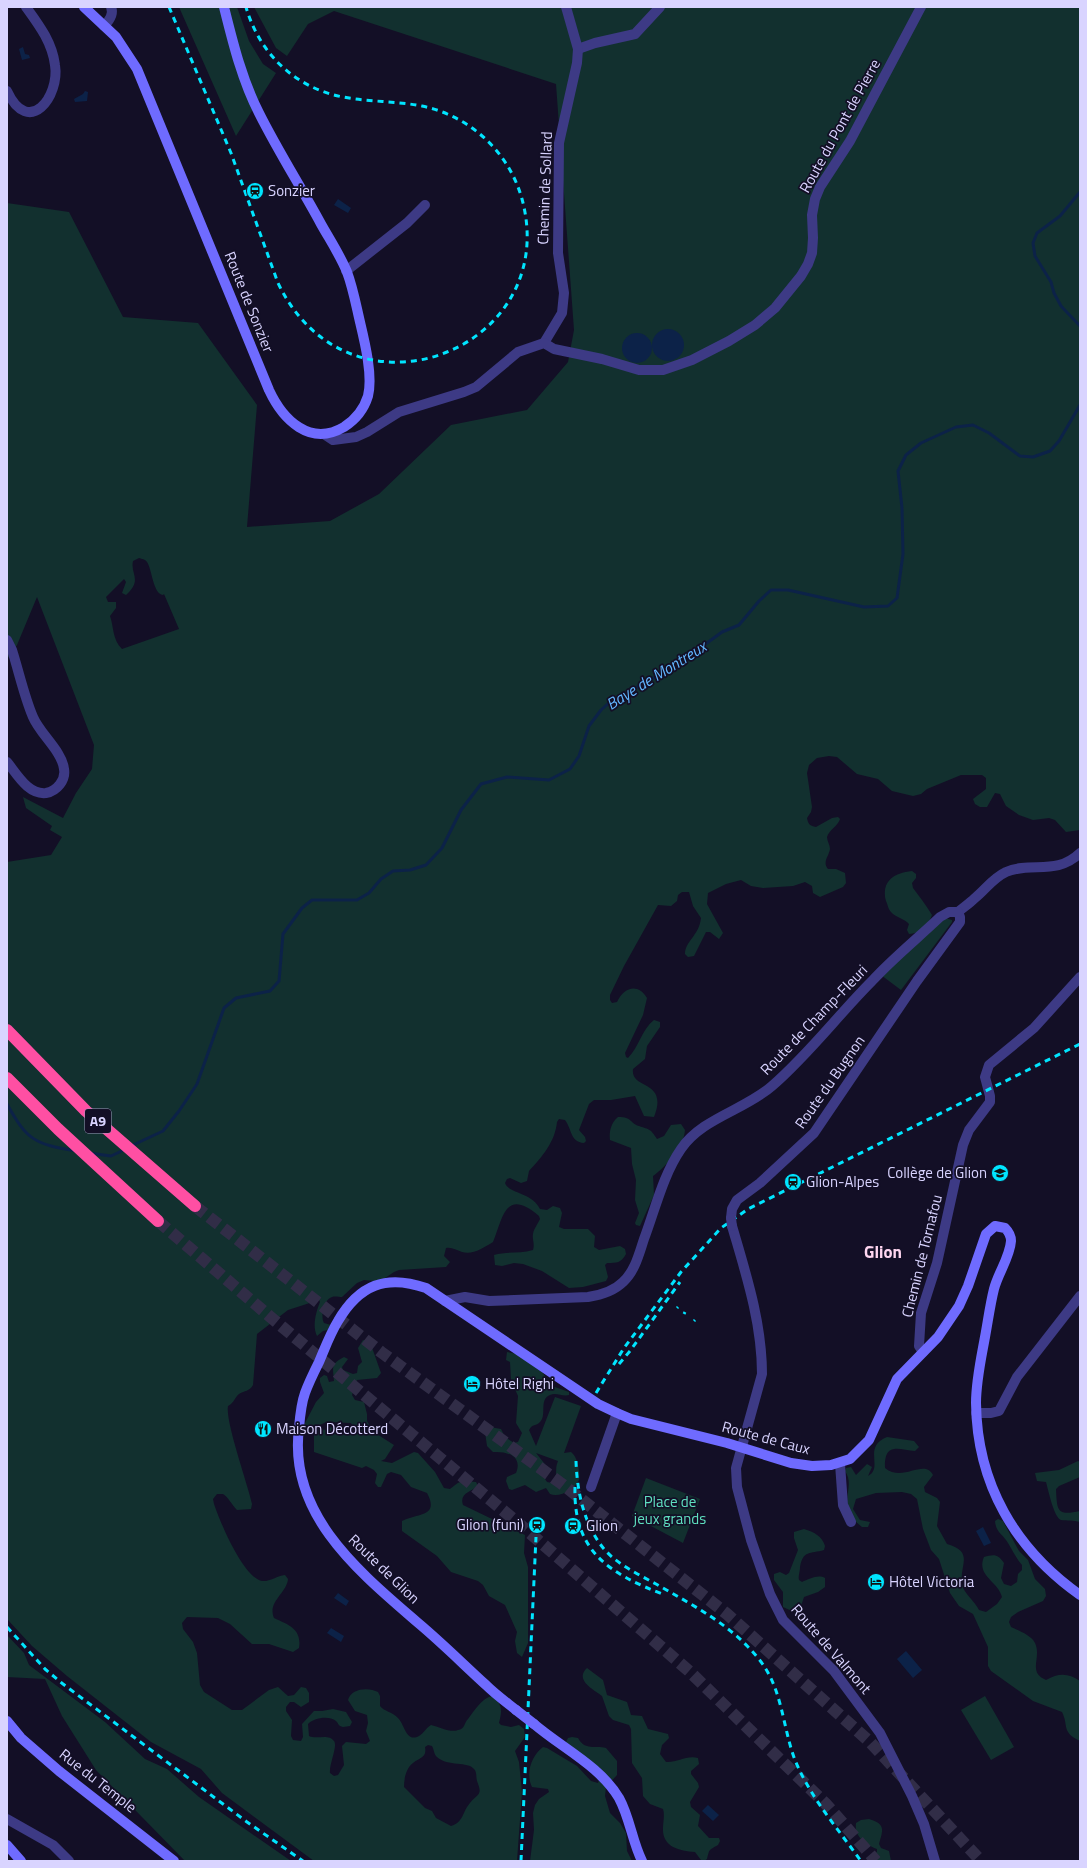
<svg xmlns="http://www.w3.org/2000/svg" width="1087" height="1868" font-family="'Titillium Web',sans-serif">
<rect width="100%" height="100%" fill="#130f26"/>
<!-- green -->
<g fill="#12302f" fill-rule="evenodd">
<path d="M179,7H237L249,41L263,64L276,73L236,136Z"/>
<path d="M254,7H1080V830L1066,832L1055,820L1049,818L1033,820L1019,815L1006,806L1000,794L995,793L987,807H980L975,804L973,799L986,789V778L982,775H961L927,789L921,794L913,796L892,791L878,779L857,774L837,757L829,756L817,758L809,765L807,773L812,807L811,812L807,818C808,824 810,826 816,827L832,818L838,817L840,819C838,826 829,830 827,837C827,841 830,845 830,849C829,856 822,862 828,869H836L845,873L846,883L843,887L820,897L813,893L812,886L805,882L793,886L763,888L751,886L741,880L726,884L708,893L707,904L723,933L719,939L710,932H706L694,956L688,957L685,954C685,941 699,936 701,918L693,906L689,892H682L678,895L677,901L671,906L658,905L624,966L610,995V1000L612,1003L617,1002C624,987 638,983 647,998L643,1015L625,1053L626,1057L628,1058C639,1047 642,1029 654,1020L660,1022V1027L647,1046L645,1059L633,1069C630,1090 669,1079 654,1117L644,1116L635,1096L611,1100H594L589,1104L579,1130L585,1137L586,1141L584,1143C570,1142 572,1129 565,1120L559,1119L557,1122C555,1142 542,1157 529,1171L527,1181L521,1183L510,1178L507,1179L505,1183C509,1194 532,1192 540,1209L547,1210L553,1206L560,1208L562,1213L559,1227L564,1229H588L595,1236L594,1247L599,1250L620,1246L625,1249L626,1254C621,1263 617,1263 607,1263L605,1265L608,1277L606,1281L583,1287L569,1288L542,1271L523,1264L514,1263L502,1266L495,1265L494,1255C507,1251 520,1254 533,1250C535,1244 532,1239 533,1234C534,1228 538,1224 540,1219L539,1216C505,1187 503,1218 493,1242C483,1248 473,1255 462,1252C456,1250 452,1247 446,1248L444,1256L450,1262L446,1267L399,1270L394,1272L385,1278L375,1281L364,1280L357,1283L342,1297C339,1297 335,1296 332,1297C324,1299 320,1316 324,1323L331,1325L328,1330L323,1331L317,1336C312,1326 316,1312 320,1302L319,1300L288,1310L257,1334L253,1385C249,1392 245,1390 239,1394C235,1397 234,1403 228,1406C225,1421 248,1485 252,1504L251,1509L237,1510C231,1504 229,1498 223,1494H217L213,1499L214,1504C220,1522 243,1577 262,1581C269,1582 277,1576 285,1575L288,1579C287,1593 267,1602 274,1618C289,1625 302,1629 299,1648L293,1652L269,1644H252L230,1624L218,1618L187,1617L182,1623L183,1629L193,1642L197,1653L200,1685L204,1692L232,1710H242L269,1690L278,1687L288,1696L294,1695L301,1687L306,1688L309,1693V1702L301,1707L294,1702H290L286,1707V1711L292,1720L291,1736L293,1740L301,1741L303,1737L302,1724L314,1711H322L333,1709L346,1712L352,1722L350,1726L343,1727C338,1726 339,1724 336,1721C329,1715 313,1718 308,1724L309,1736C317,1740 328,1733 334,1741C338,1746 329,1764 330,1773L334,1776L338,1775L344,1765L342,1746L346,1742L366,1744L370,1741L366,1731L368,1723L367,1715L355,1711L348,1700C351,1688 369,1687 378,1692L380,1696V1706C385,1712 391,1711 398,1718C405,1725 406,1743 419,1736C424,1733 426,1728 431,1725C439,1727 451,1733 458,1730C465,1729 464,1723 468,1719C474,1711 482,1698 492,1696C503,1704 502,1711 499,1723L501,1725L511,1727L519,1725L524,1729L525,1737L515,1751L519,1762L522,1792L517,1861H314L222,1793L201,1769L151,1742L67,1676L32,1646L7,1619V862L51,855L62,837L50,830L52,826L26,808L23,797L63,818L76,793L92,769L94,745L37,597L17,645L8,658L7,655V203L69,212L123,317L198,323L257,405L247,527L330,521L379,494L451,425L527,410L568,362L574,330L556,84L334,11L308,24L287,56L276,48ZM139,558C142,559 145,559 147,562C152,569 153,594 163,595L164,594L179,629L122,649C112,639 114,627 110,616L116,608V602H108L106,597L124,579L126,582L122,593L126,595C143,579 130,575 133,561ZM428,1745L432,1746C434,1749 434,1755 437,1757C448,1767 468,1761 474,1769C477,1772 476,1777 477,1781C483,1796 478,1793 470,1803C462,1812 464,1822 451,1826L436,1818L432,1811L425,1808L404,1787C404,1779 406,1768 413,1763C420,1757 427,1758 425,1747Z"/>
<path d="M912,871L916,874V878L912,883L913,888C919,896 926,905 932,915C929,925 919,934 909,934L907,930L909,924C904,918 896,918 891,912C888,909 888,905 886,901C881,881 894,873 912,871Z"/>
<path d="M945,918L952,920V922L901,990L881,975Z"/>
<path d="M618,1117C633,1117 629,1123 639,1126C650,1130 650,1128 657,1139L664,1136L671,1125L681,1124L685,1130C684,1146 666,1167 653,1176L654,1195L640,1226L636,1225L635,1223L639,1213L635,1200L636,1180L632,1164L631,1148L610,1140C609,1131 611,1123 618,1117Z"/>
<path d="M363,1340L370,1342L381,1373L377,1378L357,1380L352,1395L355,1400L364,1402L367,1414V1421L370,1426L369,1433L372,1431L394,1445L385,1459L381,1461L392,1463L414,1452L418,1453L435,1472L444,1488L450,1489C461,1480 461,1480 476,1482L478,1486C471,1492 459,1493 463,1505L525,1535L524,1553L528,1567V1643L522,1657L517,1653L515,1641L517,1632L505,1605L489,1596L483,1585L478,1581L451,1572L437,1556L402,1531V1521C417,1513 440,1517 427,1493L411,1487L401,1475L391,1472L387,1474L381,1487H378L375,1483L377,1474L374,1470L366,1466L362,1468L314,1452V1429L328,1430L331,1427L357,1434L351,1423L326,1422L308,1431L304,1429V1425L316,1402L324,1393L320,1382V1378L324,1375L327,1376L329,1382L334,1381C333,1368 330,1364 344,1357L348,1359L342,1367L343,1370L353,1374L357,1373L358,1366L362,1362L358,1348Z"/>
<path d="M507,1352L517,1354L542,1372L552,1386L569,1392V1395C563,1397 556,1392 550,1395C538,1400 548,1416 539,1423C537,1425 533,1425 531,1427L529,1430L536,1446L555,1397L581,1406L564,1453L571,1452C578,1457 580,1472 579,1480C575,1489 560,1498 550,1494L546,1488L536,1492L525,1485L512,1490L509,1489L506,1481L507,1477L516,1473C523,1456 507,1451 493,1452L487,1446L485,1432L490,1427L501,1429L505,1437L514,1443L518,1442L522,1433L516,1423L518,1396L511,1380L510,1362L506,1360ZM536,1453L558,1461C554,1470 559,1474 552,1483L547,1482L545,1479L548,1468Z"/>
<path d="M887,1437L914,1441L919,1447L915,1451C901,1451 884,1440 885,1468C903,1483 924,1458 933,1475L924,1487L925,1492L937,1498L940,1502L937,1526L947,1544C975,1552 959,1565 962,1584C963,1593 975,1601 979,1610L986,1612L997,1604L1002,1597C998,1581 976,1576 984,1557C994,1554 998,1554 1004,1563L1001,1578L1004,1584L1011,1586L1017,1582L1018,1574L1022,1570V1565C1016,1558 1013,1551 1008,1543C1003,1534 996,1533 995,1521L998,1519L1003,1521L1019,1551L1028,1560L1035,1579L1045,1589L1046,1596L1043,1601L1018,1612L1011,1617L1009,1622L1011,1627C1019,1631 1031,1635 1035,1643C1042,1658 1027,1672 1046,1680C1059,1673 1068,1673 1080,1681V1741C1061,1732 1069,1726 1062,1712L1033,1701L991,1671L988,1666V1647L973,1614L959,1606L950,1593L939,1559L931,1550L923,1529L917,1499L911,1494L902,1492L876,1493L856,1499L853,1509L860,1520L870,1522L868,1527H862C834,1505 857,1488 845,1471L846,1468L851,1467L856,1475L867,1464L872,1467L868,1476C884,1468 862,1447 887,1437Z"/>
<path d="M1078,1461L1080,1462V1477L1059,1486L1056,1489C1057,1511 1057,1516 1080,1511V1522C1074,1520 1067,1521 1061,1520C1054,1518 1048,1489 1046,1482L1037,1481L1035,1473L1059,1470Z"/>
<path d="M646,1478L700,1499L683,1543L632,1516Z"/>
<path d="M804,1529C814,1532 822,1536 825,1546L824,1550C810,1554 803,1550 800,1567C800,1572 798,1576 799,1580L802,1582C809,1579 818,1574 825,1578V1587L818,1592L804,1597L799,1612L796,1613L783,1607V1592L774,1580V1574L780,1572L786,1575L789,1573L798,1550L794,1538V1532Z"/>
<path d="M7,1635L24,1653L29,1665L105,1722L145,1759L167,1769L199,1797L291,1861H185L96,1770L62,1716L45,1679L7,1677Z"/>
<path d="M587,1668L603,1680L607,1695L627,1702L631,1715L642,1716L648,1729L668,1734L669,1738L662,1745L660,1754L666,1762C677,1763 686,1755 698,1758L699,1764L691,1771V1774L698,1783L699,1787L690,1802L691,1807L700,1815L698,1826L709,1838H719L720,1841L718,1845C708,1851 710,1848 707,1859L704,1861L701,1860L695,1852C679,1851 662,1847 663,1828C663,1822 665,1815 663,1809L650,1804L643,1796L642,1778L632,1763L631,1729L629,1725L613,1720L609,1716L602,1696C594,1690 574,1680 587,1668Z"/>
<path d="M985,1696L1014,1747L991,1760L961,1710Z"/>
<path d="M572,1737L578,1738C585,1751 595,1745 606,1748L617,1761V1775L606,1787L605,1796L610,1813L620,1823L626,1833L627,1851L632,1861H530L534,1830L533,1813L535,1805L539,1799L549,1792L548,1789L532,1787C525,1773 532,1755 543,1747L547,1748L577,1766L591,1781L598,1783L599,1780L566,1742L568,1738Z"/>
<path d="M869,1819C886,1824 883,1830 879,1844L881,1848L889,1851L891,1861H872L873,1855L877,1852V1849C866,1845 854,1837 856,1823L861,1820Z"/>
</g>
<!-- water -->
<g fill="#0c2248">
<path d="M23,47L25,54L29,55L30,58L22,60L19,49Z"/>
<path d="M85,91L88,92L87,101L75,102L74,99L83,94Z"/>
<path d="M338,199L351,208L348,213L334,205Z"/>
<circle cx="668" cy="345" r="16"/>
<circle cx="637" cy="348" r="15"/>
<path d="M983,1527L991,1543L984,1546L976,1531Z"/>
<path d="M338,1593L349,1601L346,1606L334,1598Z"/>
<path d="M331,1628L344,1636L341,1642L327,1633Z"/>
<path d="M906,1651L922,1670L913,1678L897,1659Z"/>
<path d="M708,1805L719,1815L713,1821L702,1811Z"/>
</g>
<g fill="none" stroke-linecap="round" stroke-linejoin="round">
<!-- stream -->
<g stroke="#0c2248" stroke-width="3">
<path d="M1080,192L1060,216L1037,233L1033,243L1035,256L1051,282L1054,293L1061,306L1080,326"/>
<path d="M7,1104C27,1140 34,1144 76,1151"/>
<path d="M131,1146L163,1131L179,1111L197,1084L224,1008L236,998L270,991L279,981L283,934L302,908L312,900H357L369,893L381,879L393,871L410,870L426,865L442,848L461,810L481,784L507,777L549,780L570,769L579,756L589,726L601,710L610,702L677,665L722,632L739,625L759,601L771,590H788L864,607L888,606L897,598L903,554L902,508L898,471L906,455L921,443L956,427L973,425L989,433L1020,456L1033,457L1050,451L1059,441L1080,405"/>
<path d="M89,1153L111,1156L126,1149"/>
</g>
<!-- highway-tunnel -->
<g stroke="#312d47" stroke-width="12" stroke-dasharray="12 6" stroke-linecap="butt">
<path d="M195,1206L381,1352L562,1484L727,1614L871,1743L981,1861"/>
<path d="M158,1221L274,1320L523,1527L689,1671L825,1803L876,1861"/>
</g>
<!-- street -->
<g stroke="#3d3a85" stroke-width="10">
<path d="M104,26C109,21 114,14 111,7"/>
<path d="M578,49L595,43L635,34L660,7"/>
<path d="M7,91C29,138 60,96 55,65C52,42 39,25 26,7"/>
<path d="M346,271L407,223L425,205"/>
<path d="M544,343L562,313L564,293L558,253L559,143L577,63L578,49L566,7"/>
<path d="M324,434L333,440L356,437L367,432L399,412L464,392L476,387L518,352L544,343L554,349L602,359L639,370H663L692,360L729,341L755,325L775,308L801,276L808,264L812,253L813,238L812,215L815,199L820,187L850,141L921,7"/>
<path d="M7,640L12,650C19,672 24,696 33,717C40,734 62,751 64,769C66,780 57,791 46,793C28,795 17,774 7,762"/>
<path d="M958,912C964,907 970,903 975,898C986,889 993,878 1006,872C1032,861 1056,876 1080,853"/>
<path d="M731,1218L732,1209L737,1200L760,1183L814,1133L917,981L960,922V917L958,912"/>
<path d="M732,1226C746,1274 762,1323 762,1374L736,1468L737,1487L751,1540L770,1594L783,1620L834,1671L880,1733L912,1796L924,1824L935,1861"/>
<path d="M445,1301L465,1297L489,1301L588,1297C601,1295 614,1291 623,1282C635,1271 639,1254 644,1239C655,1210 663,1175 681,1149C702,1118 745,1110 772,1086C809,1054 838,1015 872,981C893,958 918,938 940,917L949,912H958"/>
<path d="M923,1352L919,1346L921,1313L937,1263L963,1145L969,1130L990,1102V1096L985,1077L989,1065L1034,1028L1080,977"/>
<path d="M976,1413H991L999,1411L1017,1377L1080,1296"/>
<path d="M840,1464L843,1505L851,1522"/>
<path d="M591,1487L617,1413"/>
<path d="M7,1819L53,1845L69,1861"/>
</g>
<!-- secondary -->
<g stroke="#6f6bff" stroke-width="10">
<path d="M84,7L116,37L137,69L269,390C283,420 310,447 344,427C355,420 364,409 368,396C373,376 365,343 360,322C356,305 353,288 347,272C340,255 330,240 321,224C301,187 278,151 259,113C242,80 233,43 224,7"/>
<path d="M516,1710C506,1702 495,1694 486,1685C463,1664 441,1642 417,1622C358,1571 288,1514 299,1428C300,1416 301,1404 305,1393C309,1382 314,1372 319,1362C325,1348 330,1334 338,1321C359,1285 386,1274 426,1288L598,1404L617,1413L631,1419L727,1443L791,1463L812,1466L831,1465L850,1459L869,1440L897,1379L938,1337L959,1306L968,1286L986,1234L995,1226L1005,1228C1009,1232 1011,1235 1011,1241C1010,1257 998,1273 994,1289C990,1305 988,1321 985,1337C981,1359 976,1381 976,1403C977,1484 1015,1549 1080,1595"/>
<path d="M7,1721L21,1738L59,1771L174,1861"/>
<path d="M534,1724C562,1748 600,1766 619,1798C630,1818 632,1841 642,1861"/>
<path d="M7,1845L21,1861"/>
</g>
<!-- highway -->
<g stroke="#ff4fa3" stroke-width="12">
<path d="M7,1030L86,1111L195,1206"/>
<path d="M7,1078L58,1129L158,1221"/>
</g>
<!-- rail -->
<g stroke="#00e5ff" stroke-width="3" stroke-dasharray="6 5" stroke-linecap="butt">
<path d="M169,7L231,153L278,283C350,433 563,350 522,199C509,152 470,116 422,106C396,101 369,102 343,97C295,88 259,53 246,7"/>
<path d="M677,1308L678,1307"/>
<path d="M684,1314L685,1312"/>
<path d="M694,1321L695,1320"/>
<path d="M619,1364L630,1351L680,1282"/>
<path d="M596,1393L624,1348L681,1272L721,1228L748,1209L1080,1044"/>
<path d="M576,1461C577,1492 584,1525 604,1549C618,1565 638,1574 656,1584C694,1606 730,1624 758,1658C783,1688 782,1726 795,1760C810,1797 838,1829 861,1861"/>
<path d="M575,1487C573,1552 610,1574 665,1595"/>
<path d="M7,1627L45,1669L63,1684L247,1822L303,1861"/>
<path d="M521,1861L536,1537"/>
</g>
<!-- street-bridge -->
<path stroke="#3d3a85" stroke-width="10" d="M731,1218L732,1226"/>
<!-- secondary-bridge -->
<path stroke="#6f6bff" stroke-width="10" d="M516,1710L534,1724"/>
</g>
<!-- icons -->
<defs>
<g id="station-disc" transform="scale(0.9)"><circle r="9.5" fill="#00e5ff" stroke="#130f26"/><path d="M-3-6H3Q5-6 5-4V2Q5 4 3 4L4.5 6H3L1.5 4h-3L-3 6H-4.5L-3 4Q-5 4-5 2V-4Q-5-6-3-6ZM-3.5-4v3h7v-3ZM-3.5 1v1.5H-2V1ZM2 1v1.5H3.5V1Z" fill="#111"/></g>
<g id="school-disc" transform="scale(0.9)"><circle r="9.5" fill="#00e5ff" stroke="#130f26"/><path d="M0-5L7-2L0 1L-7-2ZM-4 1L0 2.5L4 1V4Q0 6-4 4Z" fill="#111"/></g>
<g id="hotel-disc" transform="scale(0.9)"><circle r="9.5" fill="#00e5ff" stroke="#130f26"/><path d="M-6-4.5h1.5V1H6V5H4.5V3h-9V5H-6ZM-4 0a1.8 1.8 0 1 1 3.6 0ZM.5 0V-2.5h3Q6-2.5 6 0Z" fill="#111"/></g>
<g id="restaurant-disc" transform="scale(0.9)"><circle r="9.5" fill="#00e5ff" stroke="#130f26"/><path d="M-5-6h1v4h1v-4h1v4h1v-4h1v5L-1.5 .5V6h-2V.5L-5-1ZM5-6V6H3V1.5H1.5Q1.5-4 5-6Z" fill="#111"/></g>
</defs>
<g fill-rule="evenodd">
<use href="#station-disc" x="255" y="191"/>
<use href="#school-disc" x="1000" y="1173"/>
<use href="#station-disc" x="793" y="1182"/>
<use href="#hotel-disc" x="472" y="1384"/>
<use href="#restaurant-disc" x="263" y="1429"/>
<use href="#station-disc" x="537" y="1525"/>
<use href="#station-disc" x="573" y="1526"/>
<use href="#hotel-disc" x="876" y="1582"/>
</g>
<g text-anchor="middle" stroke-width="3.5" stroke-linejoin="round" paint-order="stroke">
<!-- shield labels -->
<rect fill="#130f26" stroke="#9e99be" stroke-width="1" x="85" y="1109" width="26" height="24" rx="3"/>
<g font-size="14" font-weight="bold" fill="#d9d4ff">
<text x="98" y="1126">A9</text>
</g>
<!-- street labels -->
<g font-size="15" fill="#d9d4ff" stroke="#130f26">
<text transform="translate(840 126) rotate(-61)" y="5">Route du Pont de Pierre</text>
<text transform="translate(545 188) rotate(-88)" y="5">Chemin de Sollard</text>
<text transform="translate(249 302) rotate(68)" y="5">Route de Sonzier</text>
<text transform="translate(814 1020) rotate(-46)" y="5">Route de Champ-Fleuri</text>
<text transform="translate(830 1082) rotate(-55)" y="5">Route du Bugnon</text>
<text transform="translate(922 1256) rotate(-76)" y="5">Chemin de Tornafou</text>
<text transform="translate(766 1438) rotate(15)" y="5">Route de Caux</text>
<text transform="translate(384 1569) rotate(44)" y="5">Route de Glion</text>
<text transform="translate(831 1649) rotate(49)" y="5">Route de Valmont</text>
<text transform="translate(98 1781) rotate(38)" y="5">Rue du Temple</text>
</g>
<!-- poi labels -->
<g font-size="15" fill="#d9d4ff" stroke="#130f26" text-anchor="start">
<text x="268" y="196">Sonzier</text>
<text x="987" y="1178" text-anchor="end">Collège de Glion</text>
<text x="806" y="1187">Glion-Alpes</text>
<text x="485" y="1389">Hôtel Righi</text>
<text x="276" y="1434">Maison Décotterd</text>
<text x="524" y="1530" text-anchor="end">Glion (funi)</text>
<text x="586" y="1531">Glion</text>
<text x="889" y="1587">Hôtel Victoria</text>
</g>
<!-- park labels -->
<g font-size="15" fill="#5fe0c0" stroke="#130f26">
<text x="670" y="1507">Place de<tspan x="670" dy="17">jeux grands</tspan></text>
</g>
<!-- water labels -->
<g font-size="16" font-style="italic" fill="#62b6ff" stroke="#130f26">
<text transform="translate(656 675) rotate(-32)" y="6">Baye de Montreux</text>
</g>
<!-- quarter labels -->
<g font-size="17" font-weight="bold" fill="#ffd6f0" stroke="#130f26">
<text x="883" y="1258">Glion</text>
</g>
</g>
<!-- border -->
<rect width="1087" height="1868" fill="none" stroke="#d9d4ff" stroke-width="16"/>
</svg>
